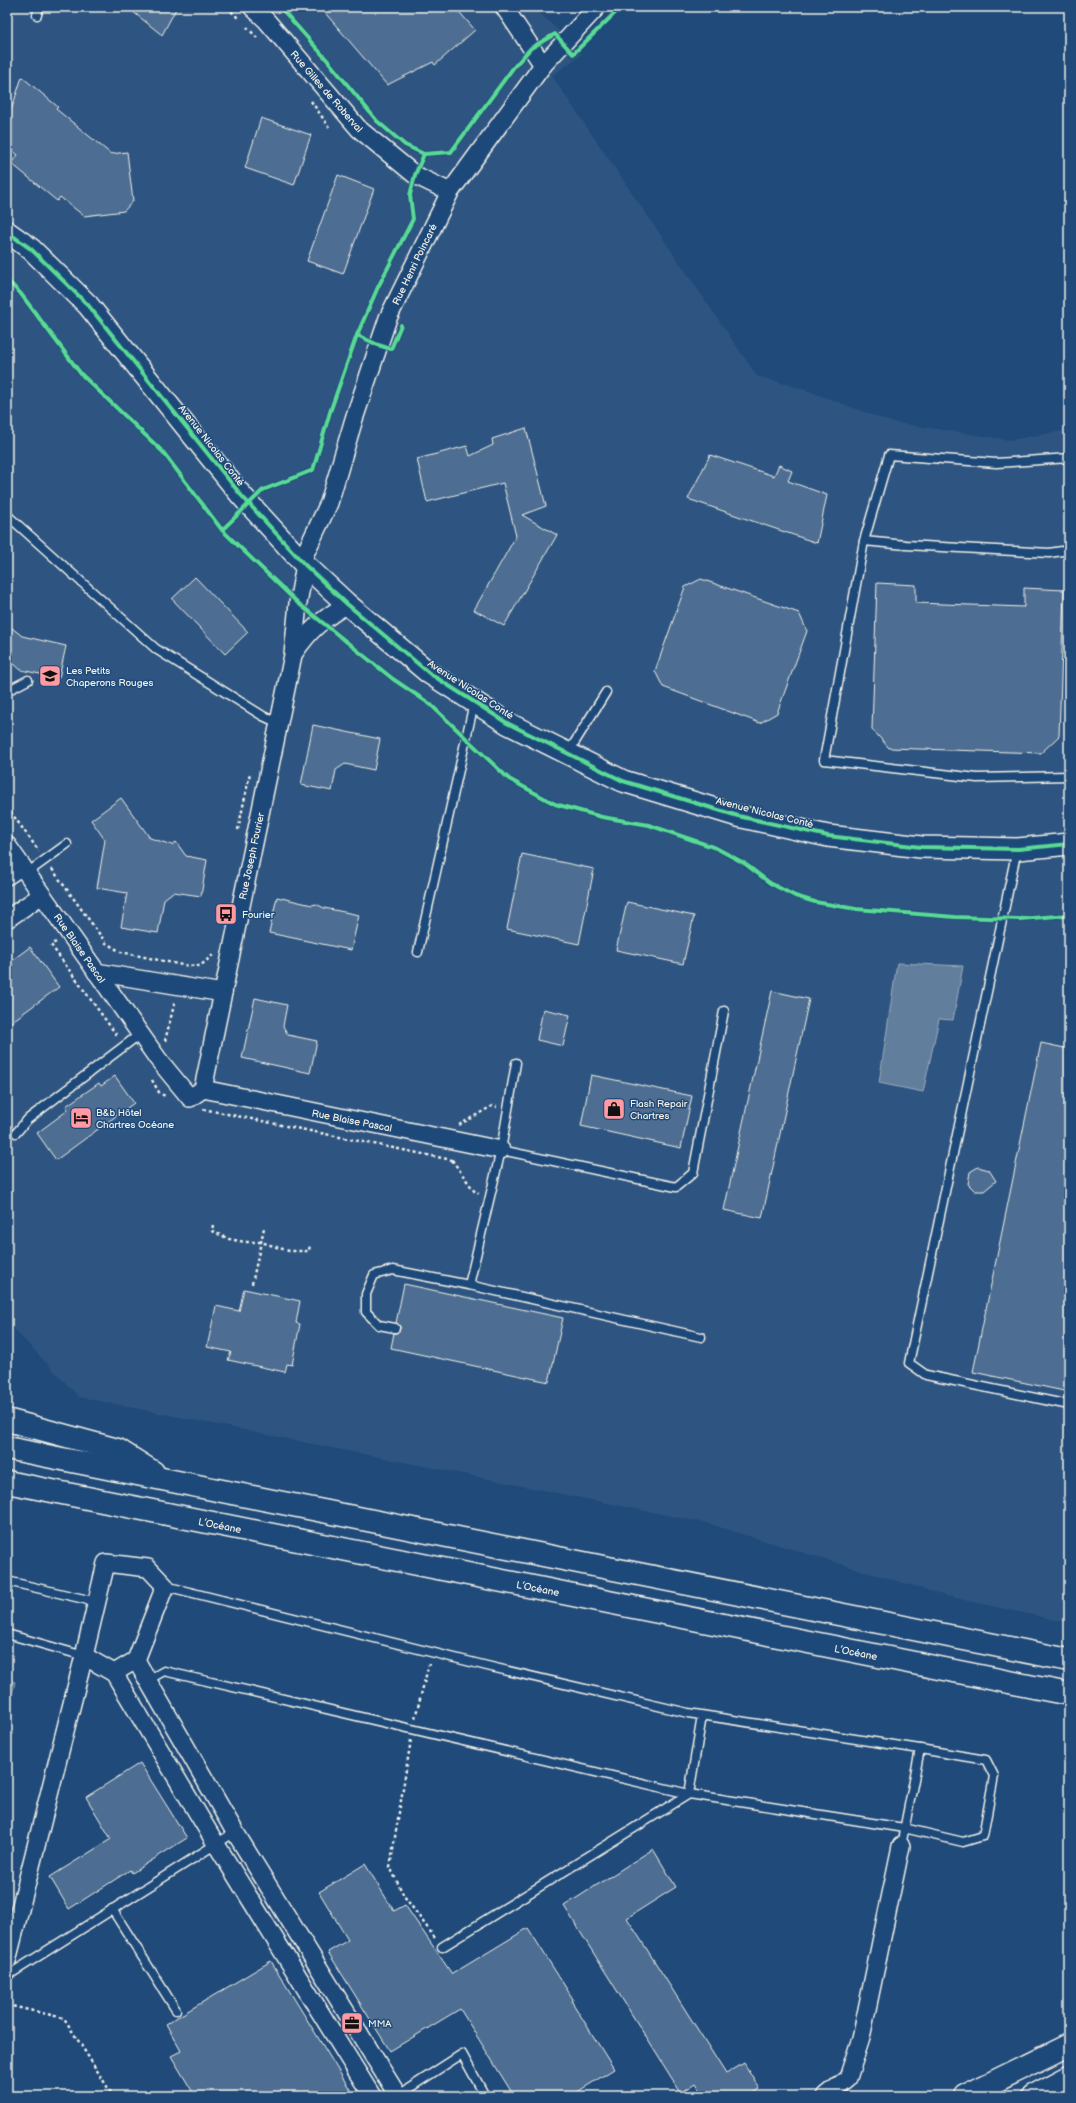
<svg xmlns="http://www.w3.org/2000/svg" width="1076" height="2103" font-family="'Balsamiq Sans',sans-serif">
<rect width="100%" height="100%" fill="#1f4a7a"/>
<filter id="ink" filterUnits="userSpaceOnUse"><feTurbulence type="fractalNoise" baseFrequency=".025" numOctaves="2"/><feDisplacementMap in="SourceGraphic" scale="8" xChannelSelector="R" yChannelSelector="G"/><feConvolveMatrix kernelMatrix="1 2 1 2 8 2 1 2 1" color-interpolation-filters="sRGB"/></filter>
<g filter="url(#ink)">
<!-- built -->
<path fill="#2d5581" d="M7,7H534L582,54L552,76L757,376L803,389L891,422L1010,440L1069,430V1623L946,1596L706,1523L79,1397L7,1322Z"/>
<!-- green -->
<path fill="#3a5f88" stroke="#97a8b8" d="M7,1680L15,1682L7,1715Z"/>
<!-- water -->
<path fill="#627e9d" stroke="#9cacbb" d="M897,963L963,966L953,1020L939,1019L923,1092L879,1083Z"/>
<!-- building -->
<g fill="#4d6e92" stroke="#f4f1e8">
<path d="M127,7H177L162,35Z"/>
<path d="M320,7H455L475,30L435,65L433,62L387,85Z"/>
<path d="M22,77L58,107L56,109L111,154L127,152L133,201L124,211L84,216L60,197L57,201L11,163L18,155L7,146V123Z"/>
<path d="M261,118L311,135L294,185L245,168Z"/>
<path d="M338,175L374,189L343,274L307,261Z"/>
<path d="M526,428L546,506L522,515L557,535L504,626L474,610L516,536L503,483L427,502L417,459L467,446L470,456L493,445L492,439Z"/>
<path d="M710,455L774,476L779,465L792,471L788,481L827,495L817,543L688,499Z"/>
<path d="M195,577L248,632L225,654L172,599Z"/>
<path d="M701,579L799,613L807,631L777,713L760,723L663,687L655,671L685,587Z"/>
<path d="M877,583L916,585V603L1024,607V588L1064,590L1059,736L1041,753L889,748L872,729Z"/>
<path d="M7,624L22,636L66,646L59,678L21,670L7,658Z"/>
<path d="M313,725L380,739L374,770L345,764L336,770L332,791L301,785Z"/>
<path d="M121,798L150,838L172,845L176,842L186,856L207,860L201,896L173,892L164,899L158,933L121,927L127,893L97,888L105,840L91,820Z"/>
<path d="M522,854L594,869L579,944L507,929Z"/>
<path d="M277,897L312,905L316,904L324,908L359,915L351,950L269,933Z"/>
<path d="M627,902L694,916L683,964L616,950Z"/>
<path d="M30,947L59,987L7,1025V964Z"/>
<path d="M772,991L809,999L762,1218L724,1210Z"/>
<path d="M255,998L287,1005L283,1026L288,1035L317,1041L310,1073L242,1058Z"/>
<path d="M543,1009L570,1015L563,1046L537,1040Z"/>
<path d="M1041,1043L1069,1049V1392L973,1372Z"/>
<path d="M591,1075L692,1096L681,1148L581,1126Z"/>
<path d="M115,1076L134,1103L56,1160L37,1133L68,1110L66,1106L99,1083L101,1086Z"/>
<path d="M978,1167L989,1170L996,1181L984,1191H975L968,1184L970,1172Z"/>
<path d="M404,1284L563,1318L549,1382L391,1348L394,1333H397L400,1329V1326L396,1323Z"/>
<path d="M244,1289L300,1301L296,1323L300,1324L292,1365L287,1364L285,1372L228,1360L231,1352L207,1347L216,1306L239,1311Z"/>
<path d="M140,1763L187,1838L132,1873L130,1870L69,1909L50,1877L111,1839L86,1797Z"/>
<path d="M653,1849L676,1887L627,1918L726,2074L744,2063L760,2089L749,2096H704L696,2083L681,2093L564,1906Z"/>
<path d="M365,1864L394,1911L405,1905L452,1974L528,1928L573,1999L572,2002L614,2069L571,2096H514L460,2009L390,2051L328,1952L348,1940L319,1892Z"/>
<path d="M271,1961L354,2096H195L171,2056L181,2051L166,2024Z"/>
</g>
<g fill="none" stroke-linecap="round" stroke-linejoin="round">
<!-- service casing -->
<g stroke="#f4f1e8" stroke-width="11">
<g id="service">
<path d="M37,15L39,7"/>
<path d="M1069,458L996,463L889,455L864,541L824,760L977,778L1069,776"/>
<path d="M7,515L156,649L263,716L278,723"/>
<path d="M864,541L906,545L1049,553L1069,550"/>
<path d="M7,691L28,680"/>
<path d="M568,753L606,692"/>
<path d="M1017,849L909,1363L926,1375L1069,1405"/>
<path d="M27,873L67,844"/>
<path d="M418,952L474,703"/>
<path d="M16,1133L28,1119L140,1034"/>
<path d="M501,1150L676,1187L693,1173L724,1011"/>
<path d="M469,1285L501,1150L516,1063"/>
<path d="M395,1328L379,1325L366,1312V1294L374,1275L393,1270L469,1285L701,1337"/>
<path d="M7,1581L97,1602"/>
<path d="M165,1586L487,1666L688,1713L920,1749L901,1846"/>
<path d="M7,1634L84,1656"/>
<path d="M148,1680L164,1671L689,1794L904,1828L963,1842L983,1836L994,1776L986,1760L920,1749"/>
<path d="M112,1909L176,2010"/>
<path d="M442,1947L689,1794L702,1716"/>
<path d="M7,1976L235,1832"/>
<path d="M397,2096L462,2054L485,2096"/>
</g>
</g>
<!-- minor casing -->
<g stroke="#f4f1e8" stroke-width="20">
<g id="minor">
<path d="M252,7L266,20L359,129L415,175L450,192"/>
<path d="M504,7L543,65"/>
<path d="M302,560L329,503L354,419L388,318L450,192L543,65L597,7"/>
<path d="M294,653C311,628 322,620 347,604"/>
<path d="M7,845L158,1059L190,1098L203,1089L293,655L298,603L305,565"/>
<path d="M7,876L22,866"/>
<path d="M7,919L42,895"/>
<path d="M96,972L223,993"/>
<path d="M203,1089L501,1150"/>
<path d="M84,1656L114,1673L216,1844L372,2096"/>
<path d="M136,1660L235,1832L398,2096"/>
<path d="M7,1961L84,1656L106,1563L148,1568L165,1586L136,1660L114,1673"/>
<path d="M826,2096L848,2078L861,2038L901,1846"/>
</g>
</g>
<!-- tertiary casing -->
<g stroke="#f4f1e8" stroke-width="24">
<path id="tertiary" d="M7,232L31,249L88,305L241,495L305,565L347,604L429,673L507,723L623,781L738,816L828,836L921,847L1018,849L1069,844"/>
</g>
<!-- primary casing -->
<g stroke="#f4f1e8" stroke-width="25">
<g id="primary">
<path d="M965,2096L1069,2045"/>
<path d="M1033,2096L1069,2077"/>
</g>
</g>
<!-- motorway casing -->
<g stroke="#f4f1e8" stroke-width="25">
<g id="motorway">
<path d="M7,1420L118,1450L153,1472"/>
<path d="M7,1448L1069,1660"/>
<path d="M7,1482L1069,1694"/>
</g>
</g>
<!-- path -->
<g stroke="#f4f1e8" stroke-width="2.5" stroke-dasharray="3 3" stroke-linecap="butt">
<path d="M227,7L239,19"/>
<path d="M247,27L257,38"/>
<path d="M311,101L329,127"/>
<path d="M7,280L21,294L81,374L163,452L222,530L283,589"/>
<path d="M334,632L393,679L430,704L457,730"/>
<path d="M476,749C500,770 524,792 555,804C593,820 636,820 675,833C699,842 724,849 745,864C762,875 776,888 795,896C823,907 856,909 885,911C920,914 955,917 991,918"/>
<path d="M7,807L39,851"/>
<path d="M238,830L250,773"/>
<path d="M52,869L106,943L121,952L182,965L200,966L213,955"/>
<path d="M1014,919L1069,915"/>
<path d="M56,942L51,945L118,1037"/>
<path d="M165,1041L175,1001"/>
<path d="M152,1080L160,1094L166,1096"/>
<path d="M203,1109L452,1160V1157"/>
<path d="M459,1125L492,1106L497,1107"/>
<path d="M452,1160L475,1192L479,1193"/>
<path d="M213,1225L212,1231L229,1239L245,1242H261L289,1251H309L310,1244"/>
<path d="M252,1284L264,1228"/>
<path d="M415,1718L429,1664"/>
<path d="M411,1740L390,1867L404,1896L435,1938"/>
<path d="M7,2005L64,2018L113,2096"/>
</g>
<!-- service -->
<use href="#service" stroke="#1f4a7a" stroke-width="8"/>
<!-- minor -->
<use href="#minor" stroke="#1f4a7a" stroke-width="17"/>
<!-- tertiary -->
<use href="#tertiary" stroke="#1f4a7a" stroke-width="21"/>
<!-- primary -->
<use href="#primary" stroke="#1f4a7a" stroke-width="22"/>
<!-- motorway -->
<use href="#motorway" stroke="#1f4a7a" stroke-width="22"/>
<!-- cycleway casing -->
<g stroke="#1f4a7a" stroke-width="6">
<g id="cycleway">
<path d="M280,7L328,61L377,121L405,145L424,154L451,152L513,68L531,48L555,34L573,54L621,7"/>
<path d="M7,232L31,249L88,305L241,495L305,565L347,604L429,673L507,723L623,781L738,816L828,836L921,847L1018,849L1069,844"/>
<path d="M7,280L21,294L81,374L163,452L222,530L298,603L393,679L430,704L509,779L555,804L602,817L649,825L716,848L744,863L770,883L795,896L815,902L856,909L955,917L1020,919L1069,915"/>
<path d="M401,325L391,349L378,345L357,335L378,287L413,219L410,195L415,175L424,154"/>
<path d="M222,530L263,490L313,470L330,412L357,335"/>
</g>
</g>
<!-- cycleway -->
<use href="#cycleway" stroke="#5adb95" stroke-width="4"/>
</g>
</g>
<!-- icons -->
<defs>
<g id="school-square" transform="scale(1.15)"><rect x="-9" y="-9" width="18" height="18" rx="4" fill="#ff9aa2" stroke="#1f4a7a"/><path d="M0-5L7-2L0 1L-7-2ZM-4 1L0 2.5L4 1V4Q0 6-4 4Z" fill="#111"/></g>
<g id="bus-square" transform="scale(1.15)"><rect x="-9" y="-9" width="18" height="18" rx="4" fill="#ff9aa2" stroke="#1f4a7a"/><path d="M-5-6H5V4H4V6H2V4H-2V6H-4V4H-5ZM-3.5-4V0h7V-4ZM-3.5 1.2v1.5H-2V1.2ZM2 1.2v1.5H3.5V1.2Z" fill="#111"/></g>
<g id="shop-square" transform="scale(1.15)"><rect x="-9" y="-9" width="18" height="18" rx="4" fill="#ff9aa2" stroke="#1f4a7a"/><path d="M-5-2.5h2.3a2.7 3.5 0 0 1 5.4 0H5L5.5 6h-11ZM-1.5-2.5h3a1.5 2.3 0 0 0-3 0Z" fill="#111"/></g>
<g id="hotel-square" transform="scale(1.15)"><rect x="-9" y="-9" width="18" height="18" rx="4" fill="#ff9aa2" stroke="#1f4a7a"/><path d="M-6-4.5h1.5V1H6V5H4.5V3h-9V5H-6ZM-4 0a1.8 1.8 0 1 1 3.6 0ZM.5 0V-2.5h3Q6-2.5 6 0Z" fill="#111"/></g>
<g id="office-square" transform="scale(1.15)"><rect x="-9" y="-9" width="18" height="18" rx="4" fill="#ff9aa2" stroke="#1f4a7a"/><path d="M-6-3h4V-5.5h4V-3h4V5H-6ZM-1-4.5V-3h2v-1.5ZM-6 0V1H6V0Z" fill="#111"/></g>
</defs>
<g fill-rule="evenodd">
<use href="#school-square" x="50" y="676"/>
<use href="#bus-square" x="226" y="914"/>
<use href="#shop-square" x="614" y="1109"/>
<use href="#hotel-square" x="81" y="1118"/>
<use href="#office-square" x="352" y="2023"/>
</g>
<g text-anchor="middle" stroke-width="3" stroke-linejoin="round" paint-order="stroke">
<!-- street labels -->
<g font-size="10" fill="#f4f1e8" stroke="#1f4a7a">
<text transform="translate(327 91) rotate(49)" y="4">Rue Gilles de Roberval</text>
<text transform="translate(414 264) rotate(-64)" y="4">Rue Henri Poincaré</text>
<text transform="translate(212 445) rotate(52)" y="4">Avenue Nicolas Conté</text>
<text transform="translate(471 689) rotate(33)" y="4">Avenue Nicolas Conté</text>
<text transform="translate(765 812) rotate(14)" y="4">Avenue Nicolas Conté</text>
<text transform="translate(251 856) rotate(-78)" y="4">Rue Joseph Fourier</text>
<text transform="translate(80 948) rotate(55)" y="4">Rue Blaise Pascal</text>
<text transform="translate(352 1120) rotate(11)" y="4">Rue Blaise Pascal</text>
<text transform="translate(220 1525) rotate(11)" y="4">L’Océane</text>
<text transform="translate(538 1588) rotate(11)" y="4">L’Océane</text>
<text transform="translate(856 1652) rotate(11)" y="4">L’Océane</text>
</g>
<!-- poi labels -->
<g font-size="10" fill="#f4f1e8" stroke="#1f4a7a" text-anchor="start">
<text x="66" y="674">Les Petits<tspan x="66" dy="12">Chaperons Rouges</tspan></text>
<text x="242" y="918">Fourier</text>
<text x="630" y="1107">Flash Repair<tspan x="630" dy="12">Chartres</tspan></text>
<text x="96" y="1116">B&amp;b Hôtel<tspan x="96" dy="12">Chartres Océane</tspan></text>
<text x="368" y="2027">MMA</text>
</g>
</g>
<!-- margin -->
<rect width="1076" height="2103" fill="none" stroke="#1f4a7a" stroke-width="24"/>
<rect x="12" y="12" width="1052" height="2079" fill="none" stroke="#f4f1e8" stroke-width="1.5" filter="url(#ink)"/>
</svg>
